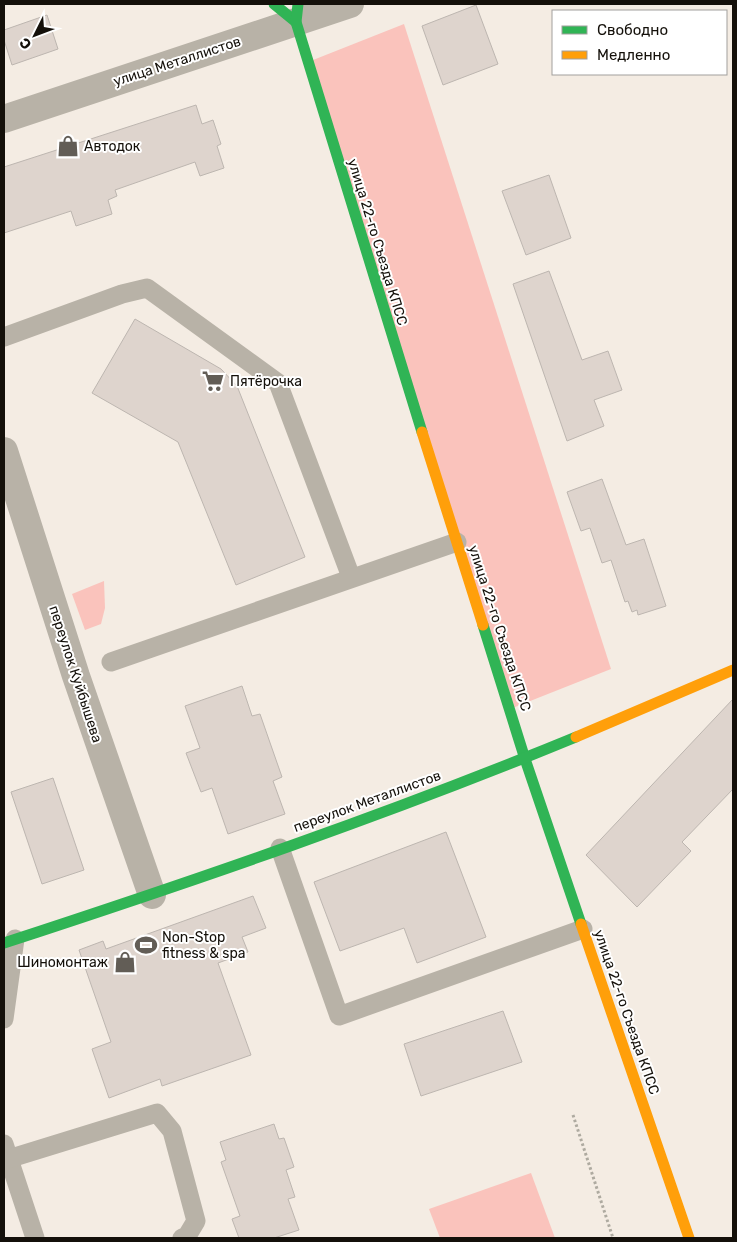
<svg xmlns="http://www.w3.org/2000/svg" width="737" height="1242" font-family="Rubik,sans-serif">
<rect width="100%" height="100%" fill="#f4ece3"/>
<!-- green -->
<g fill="#fac3bc">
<path d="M404,24L611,669L510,709L308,62Z"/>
<path d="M104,581L105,608L101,624L85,630L72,594Z"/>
<path d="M531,1173L555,1238H440L429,1209Z"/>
</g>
<!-- building -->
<g fill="#ded4cd" stroke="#bdb6b0">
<path d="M476,5L498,64L443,85L422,26Z"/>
<path d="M47,15L58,49L12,65L4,40V30Z"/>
<path d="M196,105L202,124L213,120L221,144L217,146L224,168L200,176L195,162L115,190L117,196L108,200L112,214L76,226L71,211L4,233V167Z"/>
<path d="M549,175L571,238L526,255L502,191Z"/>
<path d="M549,271L582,360L608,351L622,390L594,400L604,426L567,441L513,284Z"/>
<path d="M135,319L221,369L237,386L305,557L236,585L178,442L92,393Z"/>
<path d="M602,479L626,545L644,539L666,606L638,615L637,610L632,612L628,601L625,602L611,560L602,563L590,528L581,531L567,492Z"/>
<path d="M242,686L252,716L260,714L282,777L273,781L285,814L228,834L212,788L201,792L186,753L200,748L185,706Z"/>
<path d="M733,699V789L682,842L691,851L637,907L586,855Z"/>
<path d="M53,778L84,870L42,884L11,792Z"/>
<path d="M446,832L486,937L417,963L404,928L340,951L314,882Z"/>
<path d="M253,896L266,928L242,937L248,952L218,963L251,1055L162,1086L160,1079L109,1098L92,1049L111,1042L79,950L103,941L106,949Z"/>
<path d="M503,1011L522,1062L421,1096L404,1044Z"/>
<path d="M274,1124L279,1139L284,1138L294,1167L286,1170L295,1197L288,1199L299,1230L274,1238H239L232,1219L240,1216L221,1162L226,1160L220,1142Z"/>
</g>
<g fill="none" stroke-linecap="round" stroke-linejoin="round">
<!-- path -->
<path stroke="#aeaaa0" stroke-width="3" stroke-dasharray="2.5 2.5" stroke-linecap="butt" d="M573,1115L613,1238"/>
<!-- lane -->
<g stroke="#b8b2a7" stroke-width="19">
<path d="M4,337L122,294L147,288L278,383L351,577"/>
<path d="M111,662L457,542"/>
<path d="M280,848L339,1016L583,929"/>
<path d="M4,1019L15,939"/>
<path d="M4,1144L35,1238"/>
<path d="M8,1159L157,1113L172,1131L196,1221L187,1236L182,1238"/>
</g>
<!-- street -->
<g stroke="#b8b2a7" stroke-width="28">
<path d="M4,119L350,4"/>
<path d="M4,451L76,676L152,895"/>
</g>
<!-- fast -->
<g stroke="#30b455" stroke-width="11">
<path d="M274,4L296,22"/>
<path d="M298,4L296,22L422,432"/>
<path d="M483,625L525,759L581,924"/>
<path d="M4,943C197,880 389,814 576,737"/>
</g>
<!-- slow -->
<g stroke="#ff9f0a" stroke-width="11">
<path d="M422,432L483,625"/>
<path d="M576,737L733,670"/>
<path d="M581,924L689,1238"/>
</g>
</g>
<!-- icons -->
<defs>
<g id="shop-bare" transform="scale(1.725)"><path d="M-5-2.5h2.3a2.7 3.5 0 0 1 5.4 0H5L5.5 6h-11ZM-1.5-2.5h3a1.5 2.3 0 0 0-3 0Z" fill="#625d56" stroke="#fff" stroke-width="2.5" paint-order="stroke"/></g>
<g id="supermarket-bare" transform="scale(1.725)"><path d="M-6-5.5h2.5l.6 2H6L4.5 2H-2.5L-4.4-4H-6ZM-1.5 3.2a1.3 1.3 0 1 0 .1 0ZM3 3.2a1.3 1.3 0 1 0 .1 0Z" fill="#625d56" stroke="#fff" stroke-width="2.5" paint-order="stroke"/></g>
<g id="stadium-bare" transform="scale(1.725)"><path d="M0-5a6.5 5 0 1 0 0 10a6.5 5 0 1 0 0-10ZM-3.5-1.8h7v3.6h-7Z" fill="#625d56" stroke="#fff" stroke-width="2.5" paint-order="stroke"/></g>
</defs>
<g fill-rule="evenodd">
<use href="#shop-bare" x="68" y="146"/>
<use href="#supermarket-bare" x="213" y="381"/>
<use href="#stadium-bare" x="146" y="945"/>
<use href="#shop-bare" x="125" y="962"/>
</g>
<g text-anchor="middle" stroke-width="4" stroke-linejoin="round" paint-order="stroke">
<!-- street labels -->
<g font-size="14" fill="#14100a" stroke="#fff">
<text transform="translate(177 61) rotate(-18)" y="5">улица Металлистов</text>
<text transform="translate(378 242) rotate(73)" y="5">улица 22-го Съезда КПСС</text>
<text transform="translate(500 628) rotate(72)" y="5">улица 22-го Съезда КПСС</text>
<text transform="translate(76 674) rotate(72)" y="5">переулок Куйбышева</text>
<text transform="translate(367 801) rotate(-20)" y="5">переулок Металлистов</text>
<text transform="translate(627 1012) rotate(71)" y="5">улица 22-го Съезда КПСС</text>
</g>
<!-- poi labels -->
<g font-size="14" fill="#14100a" stroke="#fff" text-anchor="start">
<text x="84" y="151">Автодок</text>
<text x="230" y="386">Пятёрочка</text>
<text x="162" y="942">Non-Stop<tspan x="162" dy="16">fitness &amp; spa</tspan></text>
<text x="108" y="967" text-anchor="end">Шиномонтаж</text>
</g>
</g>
<!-- border -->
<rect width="737" height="1242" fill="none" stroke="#14100a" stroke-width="10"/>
<!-- legend -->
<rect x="552" y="10" width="175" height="65" fill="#ffffff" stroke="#a19f9d"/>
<rect x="562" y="26" width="25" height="8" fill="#30b455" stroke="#a19f9d"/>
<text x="597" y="35" font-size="15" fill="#14100a">Свободно</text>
<rect x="562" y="51" width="25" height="8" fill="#ff9f0a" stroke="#a19f9d"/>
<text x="597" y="60" font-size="15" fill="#14100a">Медленно</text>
<!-- north arrow -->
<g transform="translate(35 35) rotate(228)" stroke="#ffffff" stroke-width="4" paint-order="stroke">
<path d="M0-4L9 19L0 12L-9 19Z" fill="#14100a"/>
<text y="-8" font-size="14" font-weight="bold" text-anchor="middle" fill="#14100a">С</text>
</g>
</svg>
